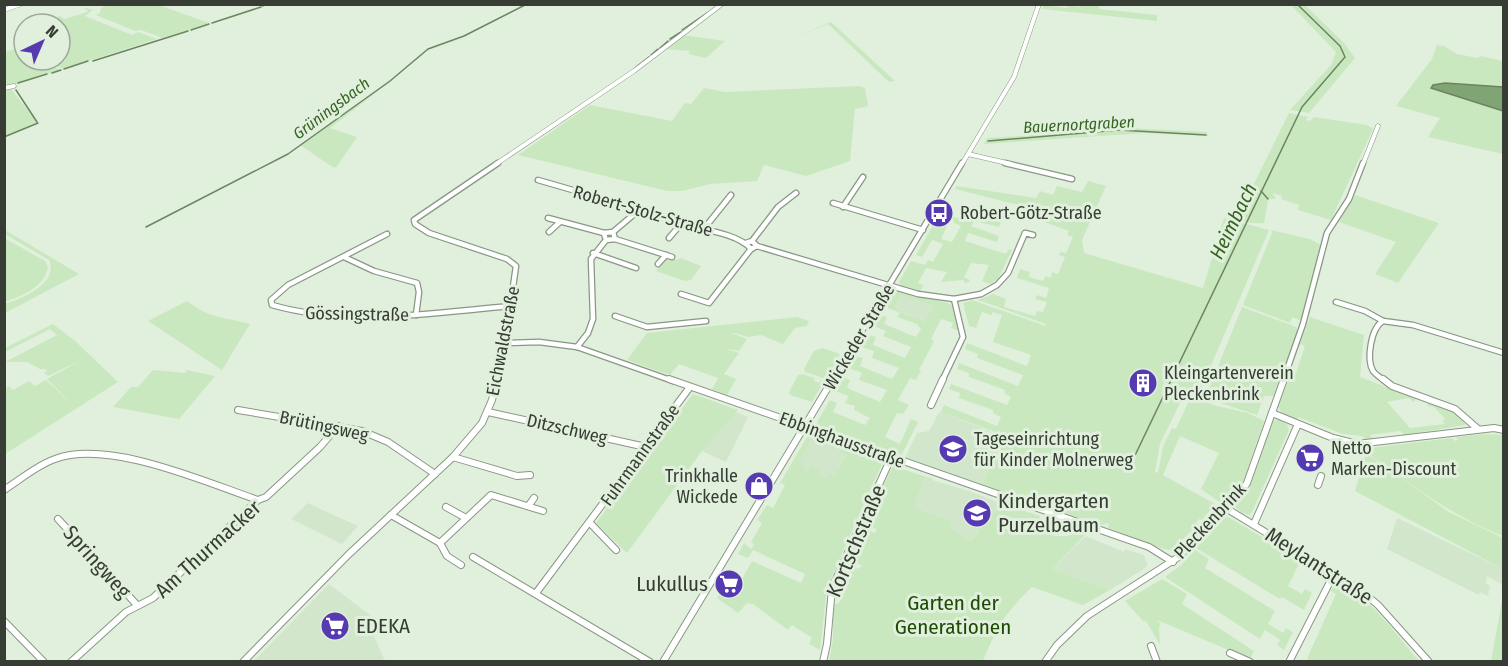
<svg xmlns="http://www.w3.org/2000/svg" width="1508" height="666" font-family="'Fira Sans Condensed',sans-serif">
<rect width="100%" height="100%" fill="#e1f0dc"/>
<!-- built -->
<g fill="#d2e6cb">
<path d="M901,295L934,306L926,321L900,313L893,307Z"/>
<path d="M735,412L748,417L726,462L702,451Z"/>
<path d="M941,412L1002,436L982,485L905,458L917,433L929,431L938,414Z"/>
<path d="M821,439L841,446L839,450L846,454L834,476L827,478L809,471L801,468L798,462L811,440L819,443Z"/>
<path d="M925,478L963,489L1003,504L988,524L976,533L973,541L948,528L952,521L914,507Z"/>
<path d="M308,503L329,513L358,526L342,544L291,519Z"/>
<path d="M1397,518L1503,569V585L1487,576L1486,583L1490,586L1488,596L1480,592L1479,595L1387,549Z"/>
<path d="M1086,536L1124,552L1125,549L1144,555L1148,566L1110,590L1052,569Z"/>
<path d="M329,584L379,622L372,632L385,661H254Z"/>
</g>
<!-- green -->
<g fill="#cae8bf">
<path d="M110,4L159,5L209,23L163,38L141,30L135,31L96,15L100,13L101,8Z"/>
<path d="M1096,4L1099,5V9L1157,15V21L1042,9L1044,5L1067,8L1068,5L1080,7L1081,5Z"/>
<path d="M1291,5H1305L1345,44L1355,58L1309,113L1290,110L1331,65L1336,52Z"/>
<path d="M87,8L93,10L85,16L132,35L138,32L157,39L63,69L43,60H60V24H52L61,21L57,17L60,16L65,19L87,12L88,10L83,9Z"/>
<path d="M831,22L895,81L889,82L828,24L788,40Z"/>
<path d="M683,35L725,41L706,58L688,54L690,51L664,49Z"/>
<path d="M1437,45L1444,46L1457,54L1478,58L1481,56L1503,61V154L1428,137L1440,118L1396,106L1432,59Z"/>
<path d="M15,49L24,53V60H39L61,70L5,87L4,52Z"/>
<path d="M388,82H390L330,128L357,137L337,166L334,168L300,145Z"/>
<path d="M859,86L865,88L868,106L855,109L850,161L806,176L764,165L757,181L710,184L682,191H667L518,155L590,105L672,121L685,103L691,104L704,88L725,92Z"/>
<path d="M10,88L37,122L5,137V89Z"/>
<path d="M1289,113L1308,117L1306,120L1310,121L1314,117L1367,125L1373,129L1331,220L1298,210L1299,205L1281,199L1282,196L1273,193L1276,199H1267L1268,202L1264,223C1256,224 1243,223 1237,218Z"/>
<path d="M1108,127L1207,132L1208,136L1145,133L984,144L987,138L1067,133Z"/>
<path d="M1088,181L1106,186L1082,240L1084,253L1203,288L1224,218L1269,230L1198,396L1164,382L1163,383L1185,393L1160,444L1155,472L1158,473L1163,446L1172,428L1176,429L1191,396L1213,405L1248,413L1264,421L1244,480L1222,504L1201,489L1219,453L1180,436L1163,475L1215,504L1202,520L1199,519L1196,522L1198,524L1172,550C1161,551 1122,533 1108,528L1109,523L1100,525L982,485L1003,435L941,412L944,405L997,426L1001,417L993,413V410L959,398L960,393L949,389L951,384L1007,405L1011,397L1004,393L1005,390L969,377V373L957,369L959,363L1018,386L1023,375L977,358L978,354L965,349L967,343L1027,366L1031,355L993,342L1002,315L993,312L991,315L982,312L976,328L969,326L963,303L972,300L1046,326V324L978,300L993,294L1006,299L1004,307L1035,316L1037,311L1043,312L1047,302L1035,299L1037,295L1046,298L1049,288L1017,278L1020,269L1030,272L1029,277L1043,281L1046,276L1051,278L1052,272L1058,274L1065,257L1059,255L1060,252L1066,253L1073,237L1067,235L1069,231L1039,220L1038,210L955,189L956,186L1036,198L1040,191L1053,195L1057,186L1082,192Z"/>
<path d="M1355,195L1439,223L1398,283L1375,274L1396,242L1339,222Z"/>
<path d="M963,205L1000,215L998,219L1001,221L999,227L974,221L971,226L999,236L997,242L968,233L965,241L1006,254L1009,249L1012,250L998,279L991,284L982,281L989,265L971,263L964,277L970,280L969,282L965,283L963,280L941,282L947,272L926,268L918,283L923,285L920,292L901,286L899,282L911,261L925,265L928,260L933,262L943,244L932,240L922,257L916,255L935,222L947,226L941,239L952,242L961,226L954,223V220L939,215L940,213L969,221L972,214L960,210Z"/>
<path d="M5,230L79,274L5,313V304C22,298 59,284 49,260L5,234Z"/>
<path d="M1271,230L1310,239L1321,245L1302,321L1292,317L1290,323L1243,305L1272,233Z"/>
<path d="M4,238L45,261L48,267C45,287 21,296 5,302Z"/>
<path d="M669,258L676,260L681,258L701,266L691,280L685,281L656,271L665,260Z"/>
<path d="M898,291L948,303L952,306L958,330L951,328L953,323L941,319L931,339L934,341L919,370L921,371L916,380L910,378L898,400L909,405L903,414L897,413L885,437L900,444L911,419L918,422L901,456L820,428L817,422L830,400L837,403L833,412L865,425L870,418L854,410L855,406L845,403L849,396L835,391L843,377L850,380L847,388L880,402L887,390L859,380L862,373L848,368L855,356L863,358L860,366L892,379L899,368L872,358L874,351L861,347L868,335L876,337L873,345L905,358L911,347L883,336L886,331L873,326L880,315L887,317L884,324L916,337L921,329L917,324L897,317L900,313L925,321L934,306L901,295L894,307L898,309L899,312L884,307L893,293Z"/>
<path d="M187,301C208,318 224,317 250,324L222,370L148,321Z"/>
<path d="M1242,307L1296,327L1298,330L1275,396H1264L1257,415L1202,397L1205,391H1208Z"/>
<path d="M797,317L809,321L807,326L795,328L783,344L761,335L748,337L734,333L729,341L734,334L747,339L739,351L724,348L739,353L724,374L736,379L727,395L712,389L718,378L679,364L670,375L627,360L647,333Z"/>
<path d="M1310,317L1364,335L1360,377L1417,399L1413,402L1409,398L1387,402L1410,428L1445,424L1442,420L1445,419L1434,407L1427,406L1428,403L1453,412L1464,421L1465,425L1404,435L1400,431L1370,435L1373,439L1367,440L1362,436L1343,434L1298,417L1297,420L1282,414L1277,405L1290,371L1296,373L1305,346L1300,344Z"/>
<path d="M53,324L74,340L118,382L5,454V389L9,386L13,390L29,381L35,386L46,380L73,405L47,379L81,360L48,376L44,373L47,371L45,369H40L27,362H5L57,335L50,329L5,352V348Z"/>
<path d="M823,348L840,354L826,379L805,372L804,369L814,351Z"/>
<path d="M153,370L185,373L187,370L215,376L179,419L113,407L131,387H138Z"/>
<path d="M802,374L815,378L814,381L819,383L821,380L824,381L812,402L790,395L789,392L798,375Z"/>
<path d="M693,394L738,410L702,451L627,553L596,523Z"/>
<path d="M1279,420L1287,424L1289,430L1252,512L1249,515L1242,513L1234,506L1250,487L1272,421Z"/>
<path d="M1484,434L1503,435V536C1451,516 1407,482 1362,449L1452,438L1455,441L1458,440L1456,437Z"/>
<path d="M812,436L821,439L819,443L811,440L799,462L803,464L802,468L808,471L811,467L821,471L820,475L826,478L829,474L834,476L846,455L839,450L841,446L875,459L882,464L827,587L820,650L809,644L812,638L792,625L788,630L753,604L747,603L738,613L717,598L722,590L733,595L752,561L801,583L805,574L753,550L748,558L738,554L744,543L751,549L754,544L751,542L762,523L757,520L767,505L773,508L785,485L780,483L807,437Z"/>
<path d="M1366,453L1449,512L1503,538V569L1355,491Z"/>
<path d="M893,466L933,479L932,481L925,478L914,507L952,521L949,528L972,541C980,527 993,517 1003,504L1040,516L1041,526L1054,536H1068L1075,529L1087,533L1052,569L1110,590L1083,605L1032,587C1005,613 997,627 983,661L829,662L833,639V606L840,602L851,570L846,568L848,563L858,569L862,566L855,562L867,535L862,532L864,527L874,533L877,530L867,523L872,524L884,496L880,493Z"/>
<path d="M1228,517L1301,560L1288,586L1302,594L1305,589L1312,593L1304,610L1282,597L1280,599L1196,548L1221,518Z"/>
<path d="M1195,550L1209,559L1205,568L1275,611L1268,624L1283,633L1286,628L1293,632L1284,650L1277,645L1280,640L1265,630L1260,639L1165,577L1181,565Z"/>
<path d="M1162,579L1187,594L1182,604L1254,651L1250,659L1157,620L1161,624L1159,627L1160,645L1146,621L1144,622L1125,601Z"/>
<path d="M1338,586C1364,588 1402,642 1419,661H1306L1336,594L1330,590Z"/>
<path d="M1503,595V661H1491Z"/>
</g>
<!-- water -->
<path fill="#81a474" stroke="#6b8561" stroke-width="1.5" d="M1445,83L1503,87V111L1431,88L1433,85Z"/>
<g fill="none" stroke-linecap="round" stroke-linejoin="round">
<!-- stream -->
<g stroke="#6b8561" stroke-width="1.5">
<path d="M263,6L266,4"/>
<path d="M212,23L261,7"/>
<path d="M191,30L209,24"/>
<path d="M682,30L707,13"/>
<path d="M670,39L681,32"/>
<path d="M660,48L668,41"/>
<path d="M651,55L658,49"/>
<path d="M93,61L188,31"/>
<path d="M636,67L649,57"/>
<path d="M64,69L88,61"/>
<path d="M52,73L61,70"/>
<path d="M18,83L47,74"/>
<path d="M16,90L37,122"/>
<path d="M4,137L38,123"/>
<path d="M988,141L1119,130L1206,135"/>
<path d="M1261,191L1268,199"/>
<path d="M146,227L288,154L390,81L428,49L464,36L527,4"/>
<path d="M1128,470L1302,107L1345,57L1340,46L1297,4"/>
</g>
<!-- street-far2 casing -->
<g stroke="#899784" stroke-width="5">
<g id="street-far2">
<path d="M4,10L21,4"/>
<path d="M4,88L14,86"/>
<path d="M968,154L1011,164"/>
<path d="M496,164L634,71L722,4"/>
<path d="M962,164L1014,77L1039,4"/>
<path d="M1363,164L1378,126"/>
</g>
</g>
<!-- street-far1 casing -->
<g stroke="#899784" stroke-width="7">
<g id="street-far1">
<path d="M1005,163L1072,179"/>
<path d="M538,180C584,193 629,207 674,222C695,229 737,232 751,249L757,246"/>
<path d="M833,203L923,230"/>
<path d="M843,207L863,177"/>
<path d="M548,218L604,233"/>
<path d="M703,230L731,195"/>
<path d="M549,232L560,222"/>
<path d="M387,234L288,285L271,300L272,305C349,327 431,313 510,306"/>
<path d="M605,237L604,233L613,232L639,210"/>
<path d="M669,238L681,224"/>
<path d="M615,239L672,257"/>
<path d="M752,241L778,207L796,193"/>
<path d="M746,243L752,241L757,246L918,294L954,299L981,294L997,285L1008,273L1025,233L1033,235"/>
<path d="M593,253L636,268"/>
<path d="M344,257L374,271L417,283L419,292L416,315"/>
<path d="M658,264L666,255"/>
<path d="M681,294L709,303L751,249"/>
<path d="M1336,302L1365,311L1383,321L1413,325L1504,353"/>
<path d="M615,316L647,327L706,321"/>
<path d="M1383,321C1371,328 1366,359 1373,371C1376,375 1381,378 1385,381"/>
<path d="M505,343L539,342L577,347L673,381"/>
<path d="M577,347L588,333L593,319L591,259L606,240L615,239L613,232"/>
<path d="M496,381L505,343L516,266L507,259L429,233L415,224L414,220L498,163"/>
<path d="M832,381L962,163"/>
<path d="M942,381L963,337L954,299"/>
<path d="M1283,381L1303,324L1327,233L1349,199L1363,163"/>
</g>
</g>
<!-- street casing -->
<g stroke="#899784" stroke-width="8">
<g id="street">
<path d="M669,379L1149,547L1173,562"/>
<path d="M1383,379L1392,386L1455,409L1478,429"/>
<path d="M931,405L943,379"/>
<path d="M238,410L362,431L388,442L435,474"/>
<path d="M488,412L646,447"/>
<path d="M1272,413L1333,438L1357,444L1494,428L1504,430"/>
<path d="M453,457L517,476L530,475"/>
<path d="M1318,485L1321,476"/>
<path d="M4,490C20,480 37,465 55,459C109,439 205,482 258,500"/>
<path d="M529,505L534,498"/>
<path d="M446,507L466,518"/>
<path d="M1224,507L1359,589L1378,605L1429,662"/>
<path d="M391,515L440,543L447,556L461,565"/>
<path d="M58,519L137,605"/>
<path d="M590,523L616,550"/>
<path d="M1254,524L1298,424"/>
<path d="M440,543L491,495L543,511"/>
<path d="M473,557L650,662"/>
<path d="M536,593L690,387"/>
<path d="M4,621L44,662"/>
<path d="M1151,646L1157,662"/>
<path d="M1230,653L1250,662"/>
<path d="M71,662L126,612L153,598L258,500L266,497L320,447L338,426"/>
<path d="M243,662L348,555L453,457L482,423L492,400L497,379"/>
<path d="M663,662L833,379"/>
<path d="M823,662L827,644L832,588L891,458"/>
<path d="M1045,662L1057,645L1087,616L1180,556L1205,525L1243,489L1247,483L1284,379"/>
<path d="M1289,662L1334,574"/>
</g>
</g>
<!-- street-far2 -->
<use href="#street-far2" stroke="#fff" stroke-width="4"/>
<!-- street-far1 -->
<use href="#street-far1" stroke="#fff" stroke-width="4.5"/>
<!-- street -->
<use href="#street" stroke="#fff" stroke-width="6"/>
</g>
<!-- icons -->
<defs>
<g id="bus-disc" transform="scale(1.5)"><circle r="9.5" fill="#553ab2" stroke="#e1f0dc"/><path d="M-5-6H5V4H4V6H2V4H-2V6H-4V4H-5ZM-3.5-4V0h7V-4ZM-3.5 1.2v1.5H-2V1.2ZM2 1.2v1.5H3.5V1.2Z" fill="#fff"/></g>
<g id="building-disc" transform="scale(1.5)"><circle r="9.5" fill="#553ab2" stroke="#e1f0dc"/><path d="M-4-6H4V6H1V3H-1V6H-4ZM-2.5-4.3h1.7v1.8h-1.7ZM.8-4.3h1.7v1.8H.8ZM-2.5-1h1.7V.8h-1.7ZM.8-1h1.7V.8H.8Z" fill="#fff"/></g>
<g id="school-disc" transform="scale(1.5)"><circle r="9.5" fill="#553ab2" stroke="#e1f0dc"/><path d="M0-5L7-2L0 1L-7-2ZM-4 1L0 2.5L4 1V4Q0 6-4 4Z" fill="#fff"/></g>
<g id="supermarket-disc" transform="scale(1.5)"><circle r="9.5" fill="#553ab2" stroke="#e1f0dc"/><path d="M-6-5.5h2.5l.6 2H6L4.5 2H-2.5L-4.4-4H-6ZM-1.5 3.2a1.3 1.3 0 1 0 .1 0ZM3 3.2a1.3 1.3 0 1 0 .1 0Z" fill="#fff"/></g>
<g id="shop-disc" transform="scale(1.5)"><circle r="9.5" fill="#553ab2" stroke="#e1f0dc"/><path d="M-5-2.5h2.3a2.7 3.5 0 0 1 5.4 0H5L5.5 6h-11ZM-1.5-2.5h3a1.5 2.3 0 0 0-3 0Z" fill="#fff"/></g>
</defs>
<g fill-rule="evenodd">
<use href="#bus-disc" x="939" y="213"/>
<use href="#building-disc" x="1143" y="383"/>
<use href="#school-disc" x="953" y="449"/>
<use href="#supermarket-disc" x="1310" y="458"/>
<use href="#shop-disc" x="759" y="486"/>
<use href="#school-disc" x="977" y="513"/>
<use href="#supermarket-disc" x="729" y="584"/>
<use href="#supermarket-disc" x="335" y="626"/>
</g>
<g text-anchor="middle" stroke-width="6" stroke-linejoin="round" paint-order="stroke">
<!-- far-water labels -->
<g font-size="16" font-style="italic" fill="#366422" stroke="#e1f0dc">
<text transform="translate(331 108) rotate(-37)" y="6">Grüningsbach</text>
<text transform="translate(1079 124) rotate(-3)" y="6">Bauernortgraben</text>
</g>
<!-- street labels -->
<g font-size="18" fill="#373d35" stroke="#e1f0dc">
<text transform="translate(643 211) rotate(16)" y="6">Robert-Stolz-Straße</text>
<text transform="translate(357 314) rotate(1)" y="6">Gössingstraße</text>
<text transform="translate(859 337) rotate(-59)" y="6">Wickeder Straße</text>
<text transform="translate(503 341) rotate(-79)" y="6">Eichwaldstraße</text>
<text transform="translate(324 426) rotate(12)" y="6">Brütingsweg</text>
<text transform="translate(567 429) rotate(13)" y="6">Ditzschweg</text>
<text transform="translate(842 440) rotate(20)" y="6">Ebbinghausstraße</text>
<text transform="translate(640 455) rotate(-54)" y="6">Fuhrmannstraße</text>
<text transform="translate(1210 521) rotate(-47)" y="6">Pleckenbrink</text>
</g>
<!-- poi labels -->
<g font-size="18" fill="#373d35" stroke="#e1f0dc" text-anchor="start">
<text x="960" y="219">Robert-Götz-Straße</text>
<text x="1164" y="379">Kleingartenverein<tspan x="1164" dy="21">Pleckenbrink</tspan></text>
<text x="974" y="445">Tageseinrichtung<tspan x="974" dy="21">für Kinder Molnerweg</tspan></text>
<text x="1331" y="454">Netto<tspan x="1331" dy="21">Marken-Discount</tspan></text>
<text x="738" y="482" text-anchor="end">Trinkhalle<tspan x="738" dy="21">Wickede</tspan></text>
</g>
<!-- water labels -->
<g font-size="20" font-style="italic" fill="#366422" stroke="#e1f0dc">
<text transform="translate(1233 221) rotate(-64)" y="7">Heimbach</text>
</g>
<!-- near-poi labels -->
<g font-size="21" fill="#373d35" stroke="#e1f0dc" text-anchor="start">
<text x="998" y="508">Kindergarten<tspan x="998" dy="24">Purzelbaum</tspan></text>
<text x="708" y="591" text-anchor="end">Lukullus</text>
<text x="356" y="633">EDEKA</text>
</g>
<!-- near-street labels -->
<g font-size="21" fill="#373d35" stroke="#e1f0dc">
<text transform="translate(856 541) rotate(-67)" y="7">Kortschstraße</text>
<text transform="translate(208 549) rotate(-42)" y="7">Am Thurmacker</text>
<text transform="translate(97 562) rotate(48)" y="7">Springweg</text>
<text transform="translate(1319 566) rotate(33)" y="7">Meylantstraße</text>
</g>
<!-- near-park labels -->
<g font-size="21" fill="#1d4b03" stroke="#e1f0dc">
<text x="953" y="610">Garten der<tspan x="953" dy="24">Generationen</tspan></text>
</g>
</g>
<!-- border -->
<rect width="1508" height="666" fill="none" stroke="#373d35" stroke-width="12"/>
<!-- north arrow -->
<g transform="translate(42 42) rotate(44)"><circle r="28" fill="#e1f0dc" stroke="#9da899" stroke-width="1.5"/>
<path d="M0-4.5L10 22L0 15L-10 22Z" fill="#553ab2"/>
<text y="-9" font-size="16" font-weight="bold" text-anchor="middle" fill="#373d35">N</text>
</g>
</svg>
